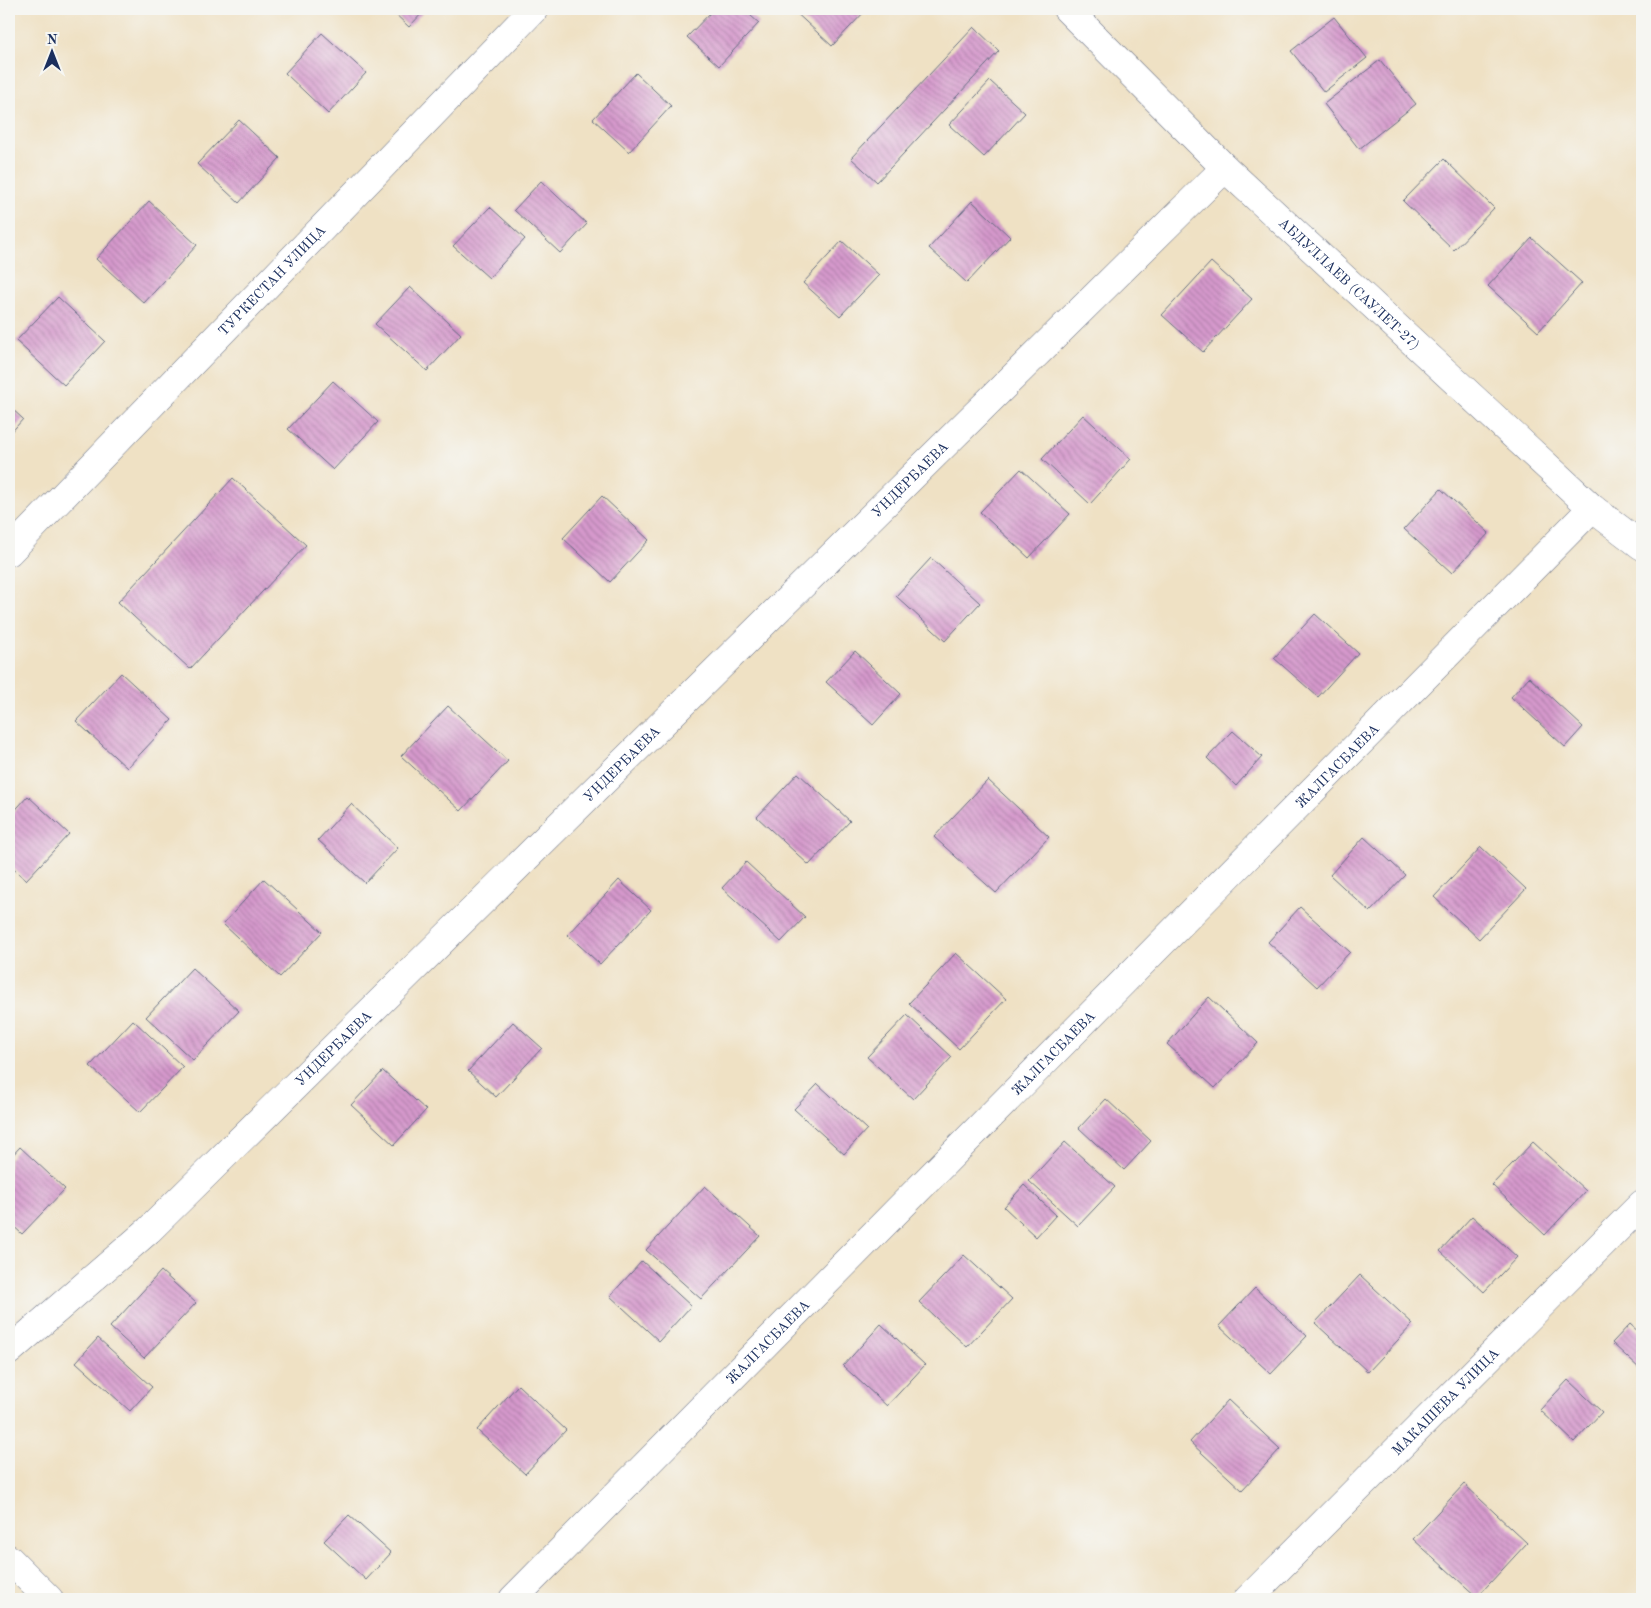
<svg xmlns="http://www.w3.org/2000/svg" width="1651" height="1608" font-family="'Old Standard TT',serif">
<defs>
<pattern id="building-back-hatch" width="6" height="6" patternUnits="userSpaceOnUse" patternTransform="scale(1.25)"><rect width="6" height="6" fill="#d699cc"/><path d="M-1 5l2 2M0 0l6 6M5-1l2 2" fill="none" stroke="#ad7da9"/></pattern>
</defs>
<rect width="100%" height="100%" fill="#f6f6f2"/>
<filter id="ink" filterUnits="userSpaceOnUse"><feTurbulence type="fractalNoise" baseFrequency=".02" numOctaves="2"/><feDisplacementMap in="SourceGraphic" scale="10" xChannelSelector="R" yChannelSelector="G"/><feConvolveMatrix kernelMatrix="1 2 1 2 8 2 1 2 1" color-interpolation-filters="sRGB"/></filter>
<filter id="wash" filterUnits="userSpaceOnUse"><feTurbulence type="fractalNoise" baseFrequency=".0096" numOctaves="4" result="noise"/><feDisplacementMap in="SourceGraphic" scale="20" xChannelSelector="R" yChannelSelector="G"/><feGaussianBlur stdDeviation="1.12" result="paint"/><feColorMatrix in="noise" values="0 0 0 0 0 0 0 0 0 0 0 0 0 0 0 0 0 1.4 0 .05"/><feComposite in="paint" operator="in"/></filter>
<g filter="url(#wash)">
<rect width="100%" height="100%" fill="#efe1c4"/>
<g id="blocks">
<!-- building -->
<g fill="url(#building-back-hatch)">
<path d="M390,9H426L409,27Z"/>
<path d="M714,9H743L759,23L719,66L687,37Z"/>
<path d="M792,9H867L832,46Z"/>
<path d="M1334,17L1367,58L1324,92L1291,51Z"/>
<path d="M974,27L999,51L877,182L851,158Z"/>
<path d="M322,33L366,73L328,114L285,73Z"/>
<path d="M1380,60L1416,104L1359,149L1324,104Z"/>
<path d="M636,73L671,106L629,152L593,119Z"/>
<path d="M990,81L1025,113L984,157L949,125Z"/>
<path d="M239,120L280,158L239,203L197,164Z"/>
<path d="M1444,159L1494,208L1454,250L1403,201Z"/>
<path d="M541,181L587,224L560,253L514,210Z"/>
<path d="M149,201L197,245L144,303L96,259Z"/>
<path d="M972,201L1010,237L967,283L929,248Z"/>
<path d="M490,207L525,239L489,278L453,246Z"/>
<path d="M1532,238L1582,283L1538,332L1488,286Z"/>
<path d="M842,241L879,275L840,316L803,283Z"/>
<path d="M1211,262L1252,299L1203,352L1162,315Z"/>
<path d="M410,287L461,334L427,371L375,324Z"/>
<path d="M58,297L105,341L64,385L16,341Z"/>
<path d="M333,381L378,422L333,470L288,429Z"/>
<path d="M9,406L23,419L9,435Z"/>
<path d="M1083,415L1131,459L1090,504L1042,459Z"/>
<path d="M1021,469L1070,514L1029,558L980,512Z"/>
<path d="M233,478L306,545L190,669L118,602Z"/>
<path d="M1441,489L1489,533L1452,573L1404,529Z"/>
<path d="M602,496L649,540L610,582L563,538Z"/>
<path d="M931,558L980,603L945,641L896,596Z"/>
<path d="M1315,614L1358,653L1318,697L1274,658Z"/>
<path d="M855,651L901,694L873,725L826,682Z"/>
<path d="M121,673L172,720L127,768L76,721Z"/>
<path d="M1529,677L1583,727L1565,747L1511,697Z"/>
<path d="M448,706L508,761L461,811L401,756Z"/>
<path d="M1233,731L1262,757L1236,786L1207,758Z"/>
<path d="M798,773L850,821L809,865L757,817Z"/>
<path d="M988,780L1049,837L996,893L934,837Z"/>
<path d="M28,796L69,834L26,880L9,865V817Z"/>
<path d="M351,804L398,848L365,883L318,840Z"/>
<path d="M1364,837L1405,875L1370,912L1330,875Z"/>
<path d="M1481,847L1526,889L1479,939L1434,897Z"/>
<path d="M746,862L805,917L781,942L722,888Z"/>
<path d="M264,879L322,932L280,977L223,924Z"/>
<path d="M619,880L651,910L600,964L568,935Z"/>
<path d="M1300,907L1350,952L1317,987L1268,942Z"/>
<path d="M956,953L1006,999L959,1049L909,1003Z"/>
<path d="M192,968L239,1011L193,1060L146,1017Z"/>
<path d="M1209,997L1258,1043L1215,1088L1167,1044Z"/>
<path d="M907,1015L952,1057L913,1099L867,1057Z"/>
<path d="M133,1020L183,1067L140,1112L90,1066Z"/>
<path d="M513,1022L542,1048L496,1097L468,1071Z"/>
<path d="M383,1071L426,1110L394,1145L351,1105Z"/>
<path d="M818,1084L867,1129L844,1154L794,1109Z"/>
<path d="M1106,1099L1151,1141L1124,1170L1079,1128Z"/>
<path d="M1065,1142L1115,1187L1078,1226L1029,1181Z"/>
<path d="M1533,1142L1586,1191L1545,1235L1492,1185Z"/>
<path d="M20,1147L65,1189L22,1234L9,1222V1159Z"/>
<path d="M1024,1185L1056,1215L1036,1237L1004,1207Z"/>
<path d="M705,1186L760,1236L701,1299L646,1250Z"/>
<path d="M1472,1216L1517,1257L1484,1292L1440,1251Z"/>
<path d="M964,1255L1012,1299L967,1347L919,1302Z"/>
<path d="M642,1261L691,1306L659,1341L610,1296Z"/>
<path d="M161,1271L196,1303L144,1358L110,1327Z"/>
<path d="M1360,1275L1413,1324L1368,1372L1315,1323Z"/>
<path d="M1255,1288L1307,1336L1271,1374L1219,1326Z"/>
<path d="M881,1324L925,1365L887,1406L843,1366Z"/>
<path d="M1630,1324L1642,1335V1371L1612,1343Z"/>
<path d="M98,1338L152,1387L130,1411L76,1362Z"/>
<path d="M1568,1380L1602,1412L1574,1442L1540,1410Z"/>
<path d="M518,1385L566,1430L525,1474L477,1430Z"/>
<path d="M1228,1400L1280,1449L1242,1490L1190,1442Z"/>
<path d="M1464,1484L1527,1543L1477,1597L1413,1539Z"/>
<path d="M349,1515L391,1553L366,1580L324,1541Z"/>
</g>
</g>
</g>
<g filter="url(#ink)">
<use href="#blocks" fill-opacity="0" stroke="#656d82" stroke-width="1"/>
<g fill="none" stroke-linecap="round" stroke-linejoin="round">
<!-- minor casing -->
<g stroke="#656d82" stroke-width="29">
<g id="minor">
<path id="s1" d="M1067,9L1225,168L1592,508L1642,546"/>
<path id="s2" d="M9,552L534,9"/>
<path id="s3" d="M9,1351L149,1230L1225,168"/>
<path d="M9,1559L49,1599"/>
<path id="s4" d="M513,1599L1592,508"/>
<path id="s5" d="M1248,1599L1642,1204"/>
</g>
</g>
<!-- minor -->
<use href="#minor" stroke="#fff" stroke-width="28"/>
</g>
</g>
<g text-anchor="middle" stroke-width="4" stroke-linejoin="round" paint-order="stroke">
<!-- street labels -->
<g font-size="14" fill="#1b2f5e" stroke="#f6f6f2">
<text dy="5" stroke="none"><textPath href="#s2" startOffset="378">ТУРКЕСТАН УЛИЦА</textPath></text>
<text dy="5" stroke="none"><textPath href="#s1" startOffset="394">АБДУЛЛАЕВ (САУЛЕТ-27)</textPath></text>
<text dy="5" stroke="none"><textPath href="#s3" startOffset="1254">УНДЕРБАЕВА</textPath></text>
<text dy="5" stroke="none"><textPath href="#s3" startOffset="849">УНДЕРБАЕВА</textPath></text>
<text dy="5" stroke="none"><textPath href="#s4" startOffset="1172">ЖАЛГАСБАЕВА</textPath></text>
<text dy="5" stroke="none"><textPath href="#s3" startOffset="444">УНДЕРБАЕВА</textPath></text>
<text dy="5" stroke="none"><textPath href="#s4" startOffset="768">ЖАЛГАСБАЕВА</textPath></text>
<text dy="5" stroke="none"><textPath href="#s4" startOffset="362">ЖАЛГАСБАЕВА</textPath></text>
<text dy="5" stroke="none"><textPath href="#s5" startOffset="279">МАКАШЕВА УЛИЦА</textPath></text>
</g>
</g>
<!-- margin -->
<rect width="1651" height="1608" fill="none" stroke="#f6f6f2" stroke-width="30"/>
<!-- north arrow -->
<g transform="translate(52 52)" stroke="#f6f6f2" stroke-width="4" paint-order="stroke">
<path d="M0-4L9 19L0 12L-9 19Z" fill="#1b2f5e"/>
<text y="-8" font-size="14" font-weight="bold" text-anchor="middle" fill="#1b2f5e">N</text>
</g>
</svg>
